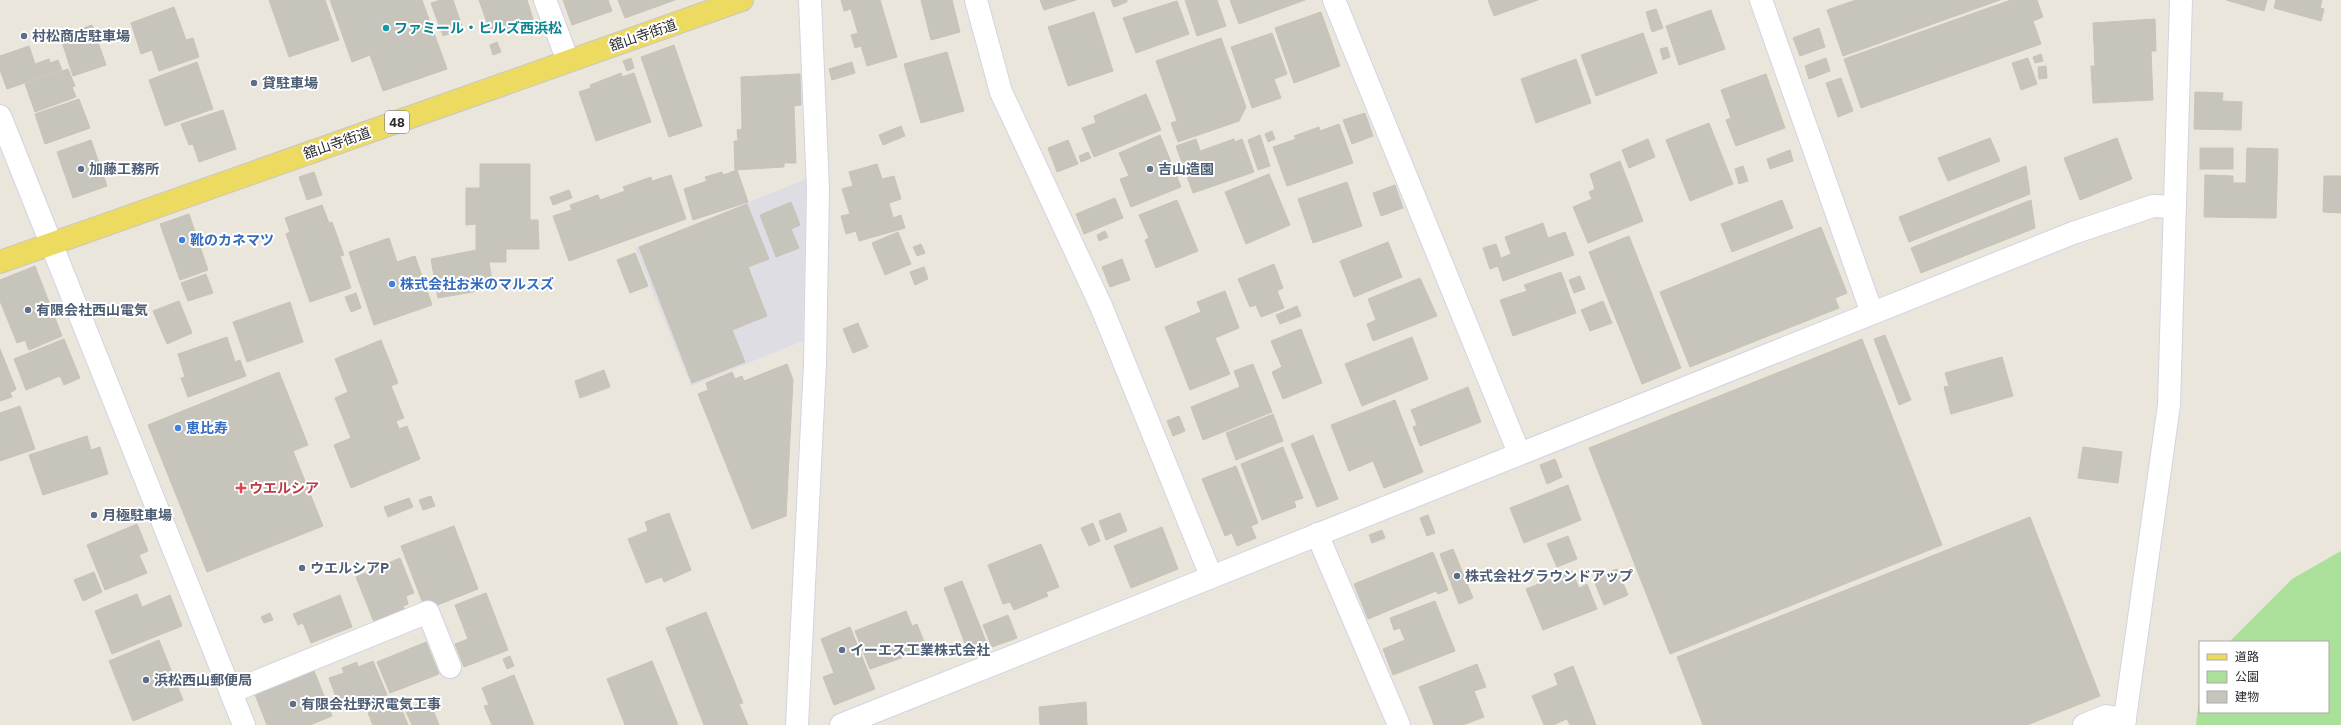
<svg xmlns="http://www.w3.org/2000/svg" width="2341" height="725" font-family="'IBM Plex Sans','Noto Sans JP',sans-serif">
<rect width="100%" height="100%" fill="#ebe6dc"/>
<!-- industrial -->
<path fill="#dfdde4" d="M806,179L803,341L691,386L635,248Z"/>
<!-- green -->
<path fill="#abe09a" d="M2341,551V725H2196L2200,693V712H2328V642H2229L2292,579Z"/>
<!-- building -->
<g fill="#c7c4bb" stroke="#c7c3b6">
<path d="M269,0H325L339,40L289,57Z"/>
<path d="M330,0H422L447,69L383,91L370,55L352,62Z"/>
<path d="M441,0H453L463,29L443,36L431,3Z"/>
<path d="M479,0H527L533,19L491,34Z"/>
<path d="M563,0H608L612,11L572,25Z"/>
<path d="M618,0H675L625,18Z"/>
<path d="M841,0H880L897,57L867,66L861,46L855,48L851,35L858,33L851,9L844,11Z"/>
<path d="M921,0H952L960,32L931,40Z"/>
<path d="M1040,0H1076L1044,10Z"/>
<path d="M1111,0H1127V2L1114,7Z"/>
<path d="M1185,0H1217L1226,26L1197,36Z"/>
<path d="M1230,0H1305L1239,24Z"/>
<path d="M1488,0H1538L1494,16Z"/>
<path d="M1856,0H2000L1843,56L1827,10Z"/>
<path d="M2011,0H2037L2043,17L2033,21L2041,44L1861,108L1844,59Z"/>
<path d="M2226,0H2267L2264,11Z"/>
<path d="M2276,0H2322L2320,8L2324,9L2321,21L2274,8Z"/>
<path d="M1177,1L1189,34L1136,53L1123,18Z"/>
<path d="M174,7L186,40L193,38L199,57L159,71L152,50L141,54L131,23Z"/>
<path d="M1656,9L1663,28L1652,32L1646,12Z"/>
<path d="M1711,10L1725,49L1679,65L1666,26Z"/>
<path d="M1094,12L1113,71L1068,86L1048,27Z"/>
<path d="M1321,12L1340,66L1294,83L1275,28Z"/>
<path d="M2155,19L2156,51H2151L2153,100L2093,103L2091,66H2095L2093,23Z"/>
<path d="M92,25L106,65L73,76L60,36Z"/>
<path d="M1819,28L1825,47L1800,56L1793,38Z"/>
<path d="M1272,33L1287,74L1274,79L1281,98L1252,108L1231,47Z"/>
<path d="M1643,33L1657,73L1596,96L1581,55Z"/>
<path d="M1221,38L1246,107L1239,121L1178,142L1171,123L1177,121L1156,61Z"/>
<path d="M497,42L501,52L493,55L490,45Z"/>
<path d="M674,45L702,126L669,137L641,57Z"/>
<path d="M29,46L35,64L49,59L50,63L58,60L62,70L7,89L0,70V56Z"/>
<path d="M1667,47L1670,57L1663,60L1660,49Z"/>
<path d="M947,52L964,111L921,123L904,64Z"/>
<path d="M2041,54L2043,61L2035,63L2033,57Z"/>
<path d="M631,58L634,68L627,71L623,61Z"/>
<path d="M1826,58L1830,71L1809,79L1805,66Z"/>
<path d="M2028,58L2037,84L2021,90L2012,63Z"/>
<path d="M1576,59L1591,103L1536,123L1521,79Z"/>
<path d="M197,62L213,109L165,126L149,80Z"/>
<path d="M852,62L855,73L832,80L829,69Z"/>
<path d="M2046,66L2047,78L2039,79L2038,67Z"/>
<path d="M68,69L75,86L72,87L76,97L35,112L25,84Z"/>
<path d="M621,73L622,77L634,73L651,122L596,141L579,92L591,88L590,85Z"/>
<path d="M800,74L801,105L794,106L796,163H784V167L735,170L734,141H738L737,130L742,129L741,77Z"/>
<path d="M1766,74L1785,128L1736,146L1726,120L1731,118L1721,90Z"/>
<path d="M1841,78L1853,111L1838,117L1826,83Z"/>
<path d="M2195,92L2223,93L2222,101L2242,102L2241,130L2194,129Z"/>
<path d="M1146,94L1161,130L1094,157L1082,128L1096,123L1094,116Z"/>
<path d="M79,99L90,128L45,144L35,114Z"/>
<path d="M223,110L236,149L199,162L193,144L189,145L181,124Z"/>
<path d="M1365,113L1373,136L1352,144L1343,120Z"/>
<path d="M1709,123L1733,184L1690,201L1666,140Z"/>
<path d="M1339,124L1353,163L1287,186L1273,147L1296,139L1294,136L1319,127L1320,131Z"/>
<path d="M901,126L905,136L883,145L879,135Z"/>
<path d="M1272,131L1275,139L1268,142L1265,134Z"/>
<path d="M1160,135L1181,187L1131,207L1120,179L1129,176L1119,153Z"/>
<path d="M1260,135L1270,166L1258,170L1248,140Z"/>
<path d="M1990,138L2000,161L1948,181L1938,158Z"/>
<path d="M2117,138L2132,179L2080,200L2064,158Z"/>
<path d="M1196,139L1200,151L1234,139L1235,142L1242,139L1254,172L1193,193L1176,146Z"/>
<path d="M1648,139L1655,157L1629,168L1622,150Z"/>
<path d="M91,140L107,186L73,198L57,152Z"/>
<path d="M1068,140L1078,164L1057,172L1048,148Z"/>
<rect x="2200" y="148" width="33" height="21"/>
<path d="M2247,148L2278,149L2276,218L2204,217L2205,175L2233,176V183H2246Z"/>
<path d="M1790,150L1793,161L1770,169L1767,159Z"/>
<path d="M1088,152L1091,158L1081,162L1079,156Z"/>
<path d="M1620,161L1643,221L1588,243L1573,207L1592,199L1589,192L1595,189L1590,174Z"/>
<path d="M480,164H530V220H538L539,249H506V262H489L492,281L483,283L484,290L438,298L431,259L476,250V224L466,225V188H480Z"/>
<path d="M877,164L882,179L894,176L901,199L889,203L893,218L901,215L905,228L859,241L856,231L846,234L841,216L850,214L842,189L853,186L849,172Z"/>
<path d="M1743,166L1748,181L1739,184L1735,169Z"/>
<path d="M2026,166L2030,194L1909,242L1899,217Z"/>
<path d="M737,170L748,202L693,220L684,189L707,181L705,177L722,172L723,175Z"/>
<path d="M314,172L322,195L307,200L299,177Z"/>
<path d="M1269,174L1290,225L1246,244L1225,192Z"/>
<path d="M671,175L686,219L569,261L553,216L572,210L570,205L598,195L600,200L625,191L623,187L651,177L652,181Z"/>
<path d="M2324,176H2341V213L2323,212Z"/>
<path d="M1347,182L1362,226L1313,243L1298,199Z"/>
<path d="M1395,185L1403,208L1381,216L1373,193Z"/>
<path d="M569,190L572,198L553,205L550,197Z"/>
<path d="M1115,198L1123,218L1084,234L1076,214Z"/>
<path d="M1177,200L1198,251L1156,268L1145,240L1149,238L1139,215Z"/>
<path d="M1782,200L1793,228L1732,252L1721,224Z"/>
<path d="M2031,200L2035,228L1921,273L1911,248Z"/>
<path d="M791,202L800,225L791,229L799,248L776,257L760,215Z"/>
<path d="M747,204L769,259L748,267L767,316L732,330L745,362L692,383L639,247Z"/>
<path d="M322,205L329,223L332,222L344,255L340,256L351,288L310,302L286,234L290,232L285,218Z"/>
<path d="M189,214L208,270L180,280L160,224Z"/>
<path d="M1543,223L1548,238L1565,232L1574,255L1503,281L1498,266L1490,269L1483,248L1496,244L1501,258L1511,254L1505,237Z"/>
<path d="M1821,227L1847,293L1835,298L1839,308L1690,367L1660,292Z"/>
<path d="M1105,231L1108,237L1099,241L1097,235Z"/>
<path d="M898,232L911,264L885,275L872,243Z"/>
<path d="M1629,236L1681,368L1642,384L1589,252Z"/>
<path d="M389,238L397,262L415,256L432,305L374,325L349,252Z"/>
<path d="M1388,242L1402,277L1354,297L1340,261Z"/>
<path d="M921,244L925,253L917,256L913,247Z"/>
<path d="M635,253L648,286L630,293L617,260Z"/>
<path d="M1122,259L1130,280L1110,287L1102,267Z"/>
<path d="M1274,264L1283,288L1277,291L1284,308L1261,317L1256,305L1250,307L1238,279Z"/>
<path d="M35,266L62,336L29,350L25,340L17,343L0,301V280Z"/>
<path d="M924,267L928,279L915,285L910,272Z"/>
<path d="M1561,272L1576,313L1513,336L1500,300L1527,291L1524,285Z"/>
<path d="M206,274L213,293L188,301L181,283Z"/>
<path d="M1580,276L1585,289L1574,293L1569,280Z"/>
<path d="M1420,278L1437,316L1373,341L1367,324L1376,320L1368,299Z"/>
<path d="M1225,291L1239,328L1215,338L1230,374L1190,390L1165,327L1201,312L1197,302Z"/>
<path d="M356,293L361,308L351,312L345,297Z"/>
<path d="M179,301L192,333L167,344L153,311Z"/>
<path d="M1603,301L1612,323L1590,331L1581,310Z"/>
<path d="M290,302L303,342L247,362L233,322Z"/>
<path d="M1297,306L1301,316L1280,324L1276,315Z"/>
<path d="M858,323L868,347L853,353L843,329Z"/>
<path d="M1301,329L1322,383L1283,399L1272,372L1282,367L1271,341Z"/>
<path d="M1885,335L1911,400L1899,405L1874,339Z"/>
<path d="M227,337L235,362L240,360L246,376L188,397L181,378L185,377L178,354Z"/>
<path d="M1412,337L1428,379L1362,406L1345,364Z"/>
<path d="M64,339L80,378L64,385L60,376L26,390L14,359Z"/>
<path d="M1862,339L1942,545L1670,654L1589,448Z"/>
<path d="M381,340L398,383L391,386L404,418L396,421L399,429L407,426L420,459L351,488L334,445L351,438L335,398L348,392L335,359Z"/>
<path d="M0,349L16,389L10,393L12,397L0,401Z"/>
<path d="M2002,357L2013,396L1951,414L1944,387L1949,386L1945,373Z"/>
<path d="M787,364L793,380L786,516L752,529L698,394L708,390L706,383L732,372L735,379L742,376L744,381Z"/>
<path d="M1253,364L1272,412L1203,440L1191,407L1240,387L1234,371Z"/>
<path d="M604,370L610,387L580,398L575,381Z"/>
<path d="M279,372L308,445L293,451L323,526L207,572L148,425Z"/>
<path d="M1468,387L1481,422L1420,446L1413,427L1417,425L1411,410Z"/>
<path d="M1395,400L1423,472L1384,488L1373,461L1349,471L1331,425Z"/>
<path d="M20,406L35,449L0,461V413Z"/>
<path d="M1273,414L1283,441L1236,460L1226,433Z"/>
<path d="M1179,416L1185,431L1173,436L1167,421Z"/>
<path d="M1313,435L1338,499L1317,507L1291,444Z"/>
<path d="M87,436L91,450L100,447L108,474L43,495L29,455Z"/>
<path d="M1283,447L1303,498L1294,501L1296,507L1262,520L1241,464Z"/>
<path d="M2083,447L2122,452L2118,483L2078,478Z"/>
<path d="M1555,459L1562,477L1547,484L1540,465Z"/>
<path d="M1236,466L1258,523L1251,526L1256,538L1237,546L1232,533L1225,536L1202,479Z"/>
<path d="M1568,485L1581,520L1524,543L1510,508Z"/>
<path d="M431,496L435,506L423,510L419,500Z"/>
<path d="M409,498L413,507L388,517L384,507Z"/>
<path d="M669,513L691,570L664,582L662,577L646,583L628,539L648,531L645,522Z"/>
<path d="M1120,513L1127,531L1106,540L1099,521Z"/>
<path d="M1428,515L1435,533L1427,536L1420,518Z"/>
<path d="M2030,517L2100,696L2027,725H1703L1677,657Z"/>
<path d="M1093,523L1100,541L1089,546L1081,528Z"/>
<path d="M137,524L148,551L139,555L147,573L105,590L87,545Z"/>
<path d="M454,526L478,589L435,606L422,601L401,546Z"/>
<path d="M1162,527L1178,569L1131,588L1114,546Z"/>
<path d="M1382,530L1385,538L1372,543L1369,535Z"/>
<path d="M1568,536L1577,559L1557,567L1547,544Z"/>
<path d="M1041,544L1059,587L1046,592L1048,596L1014,610L1010,602L1003,604L988,565Z"/>
<path d="M1453,549L1473,598L1459,604L1440,554Z"/>
<path d="M1433,552L1448,590L1438,594L1436,591L1368,619L1354,584Z"/>
<path d="M400,558L414,593L406,596L408,604L403,606L405,610L374,622L356,577Z"/>
<path d="M1617,569L1628,595L1604,605L1593,578Z"/>
<path d="M1572,571L1579,588L1587,584L1597,609L1543,630L1526,589Z"/>
<path d="M94,572L102,592L83,601L74,580Z"/>
<path d="M962,581L987,644L968,651L944,588Z"/>
<path d="M486,593L508,650L464,667L455,644L468,639L455,605Z"/>
<path d="M137,594L142,607L170,595L182,626L112,654L95,611Z"/>
<path d="M340,595L352,627L311,643L303,623L298,625L293,614Z"/>
<path d="M1435,601L1455,651L1393,675L1383,649L1405,640L1400,628L1394,630L1390,618Z"/>
<path d="M906,611L912,626L917,624L927,649L870,669L855,631Z"/>
<path d="M706,612L743,703L739,704L748,725H704L666,628Z"/>
<path d="M270,613L273,620L264,623L261,617Z"/>
<path d="M1008,615L1017,638L992,647L983,625Z"/>
<path d="M850,627L875,689L834,705L823,677L834,673L821,639Z"/>
<path d="M159,640L183,700L133,721L109,661Z"/>
<path d="M426,642L439,674L390,693L377,662Z"/>
<path d="M510,656L514,666L507,669L503,659Z"/>
<path d="M373,661L387,695L357,708L355,704L345,708L340,695L336,697L329,678L344,673L342,668L357,662L358,667Z"/>
<path d="M652,661L678,725H625L607,679Z"/>
<path d="M1477,664L1486,687L1474,691L1484,717L1463,725H1434L1419,687Z"/>
<path d="M1573,666L1596,725H1570L1567,719L1553,725H1544L1532,696L1558,685L1554,674Z"/>
<path d="M313,668L332,716L310,725H267L254,692Z"/>
<path d="M514,675L534,725H492L484,706L489,705L482,688Z"/>
<path d="M429,700L439,725H412L405,709Z"/>
<path d="M398,701L408,725H373L368,713Z"/>
<path d="M1086,702L1087,725H1040L1039,707Z"/>
</g>
<g fill="none" stroke-linecap="round" stroke-linejoin="round">
<!-- street casing -->
<g stroke="#d1d3e2" stroke-width="24">
<g id="street">
<path d="M545,0L568,61"/>
<path d="M976,0L1001,92L1101,306L1211,576"/>
<path d="M1334,0L1519,453"/>
<path d="M1761,0L1872,313"/>
<path d="M1317,534L1399,725"/>
<path d="M231,692L428,612L450,667"/>
<path d="M797,725L815,364L818,189L810,0"/>
<path d="M841,725L2073,233L2153,206L2175,207"/>
<path d="M2084,725L2106,716L2125,719"/>
<path d="M2124,725L2169,405L2181,0"/>
</g>
</g>
<!-- secondary casing -->
<g stroke="#d1d3e2" stroke-width="24">
<path id="secondary" d="M0,116L244,725"/>
</g>
<!-- primary casing -->
<g stroke="#c8c8c8" stroke-width="24">
<path id="primary" d="M0,262L742,0"/>
</g>
<!-- street -->
<use href="#street" stroke="#fff" stroke-width="22"/>
<!-- secondary -->
<use href="#secondary" stroke="#fff" stroke-width="22"/>
<!-- primary -->
<use href="#primary" stroke="#ecda61" stroke-width="22"/>
</g>
<!-- markers -->
<circle fill="#0f9aa8" stroke="#fff" stroke-width="1.5" cx="386" cy="28" r="4"/>
<g fill="#5c6f8a" stroke="#fff" stroke-width="1.5">
<circle cx="24" cy="36" r="4"/>
<circle cx="254" cy="83" r="4"/>
<circle cx="81" cy="169" r="4"/>
<circle cx="1150" cy="169" r="4"/>
<circle cx="28" cy="310" r="4"/>
<circle cx="94" cy="515" r="4"/>
<circle cx="302" cy="568" r="4"/>
<circle cx="1457" cy="576" r="4"/>
<circle cx="842" cy="650" r="4"/>
<circle cx="146" cy="680" r="4"/>
<circle cx="293" cy="704" r="4"/>
</g>
<g fill="#3f7fe0" stroke="#fff" stroke-width="1.5">
<circle cx="182" cy="240" r="4"/>
<circle cx="392" cy="284" r="4"/>
<circle cx="178" cy="428" r="4"/>
</g>
<path fill="#e0444e" stroke="#fff" stroke-width="1.5" d="M239 482h4v4h4v4h-4v4h-4v-4h-4v-4h4z"/>
<g text-anchor="middle" stroke-width="4" stroke-linejoin="round" paint-order="stroke">
<!-- shield labels -->
<rect fill="#fff" stroke="#6a6a6a" stroke-width="1" x="385" y="111" width="24" height="22" rx="3"/>
<g font-size="13" font-weight="bold" fill="#2a2a2a">
<text x="397" y="127">48</text>
</g>
<!-- culture labels -->
<g font-size="14" font-weight="bold" fill="#0d838f" stroke="#fff" text-anchor="start">
<text x="394" y="33">ファミール・ヒルズ西浜松</text>
</g>
<!-- street labels -->
<g font-size="14" fill="#2a2a2a" stroke="#fff">
<text transform="translate(643 35) rotate(-19)" y="5">舘山寺街道</text>
<text transform="translate(337 143) rotate(-19)" y="5">舘山寺街道</text>
</g>
<!-- service labels -->
<g font-size="14" font-weight="bold" fill="#4e5e75" stroke="#fff" text-anchor="start">
<text x="32" y="41">村松商店駐車場</text>
<text x="262" y="88">貸駐車場</text>
<text x="89" y="174">加藤工務所</text>
<text x="1158" y="174">吉山造園</text>
<text x="36" y="315">有限会社西山電気</text>
<text x="102" y="520">月極駐車場</text>
<text x="310" y="573">ウエルシアP</text>
<text x="1465" y="581">株式会社グラウンドアップ</text>
<text x="850" y="655">イーエス工業株式会社</text>
<text x="154" y="685">浜松西山郵便局</text>
<text x="301" y="709">有限会社野沢電気工事</text>
</g>
<!-- shop labels -->
<g font-size="14" font-weight="bold" fill="#366cbe" stroke="#fff" text-anchor="start">
<text x="190" y="245">靴のカネマツ</text>
<text x="400" y="289">株式会社お米のマルスズ</text>
<text x="186" y="433">恵比寿</text>
</g>
<!-- health labels -->
<g font-size="14" font-weight="bold" fill="#be3a42" stroke="#fff" text-anchor="start">
<text x="249" y="493">ウエルシア</text>
</g>
</g>
<!-- legend -->
<rect x="2199" y="641" width="130" height="72" fill="#ffffff" stroke="#aaaaaa"/>
<rect x="2207" y="654" width="20" height="6" fill="#ecda61" stroke="#aaaaaa"/>
<text x="2235" y="661" font-size="12" fill="#2a2a2a">道路</text>
<rect x="2207" y="671" width="20" height="12" fill="#abe09a" stroke="#aaaaaa"/>
<text x="2235" y="681" font-size="12" fill="#2a2a2a">公園</text>
<rect x="2207" y="691" width="20" height="12" fill="#c7c4bb" stroke="#aaaaaa"/>
<text x="2235" y="701" font-size="12" fill="#2a2a2a">建物</text>
</svg>
